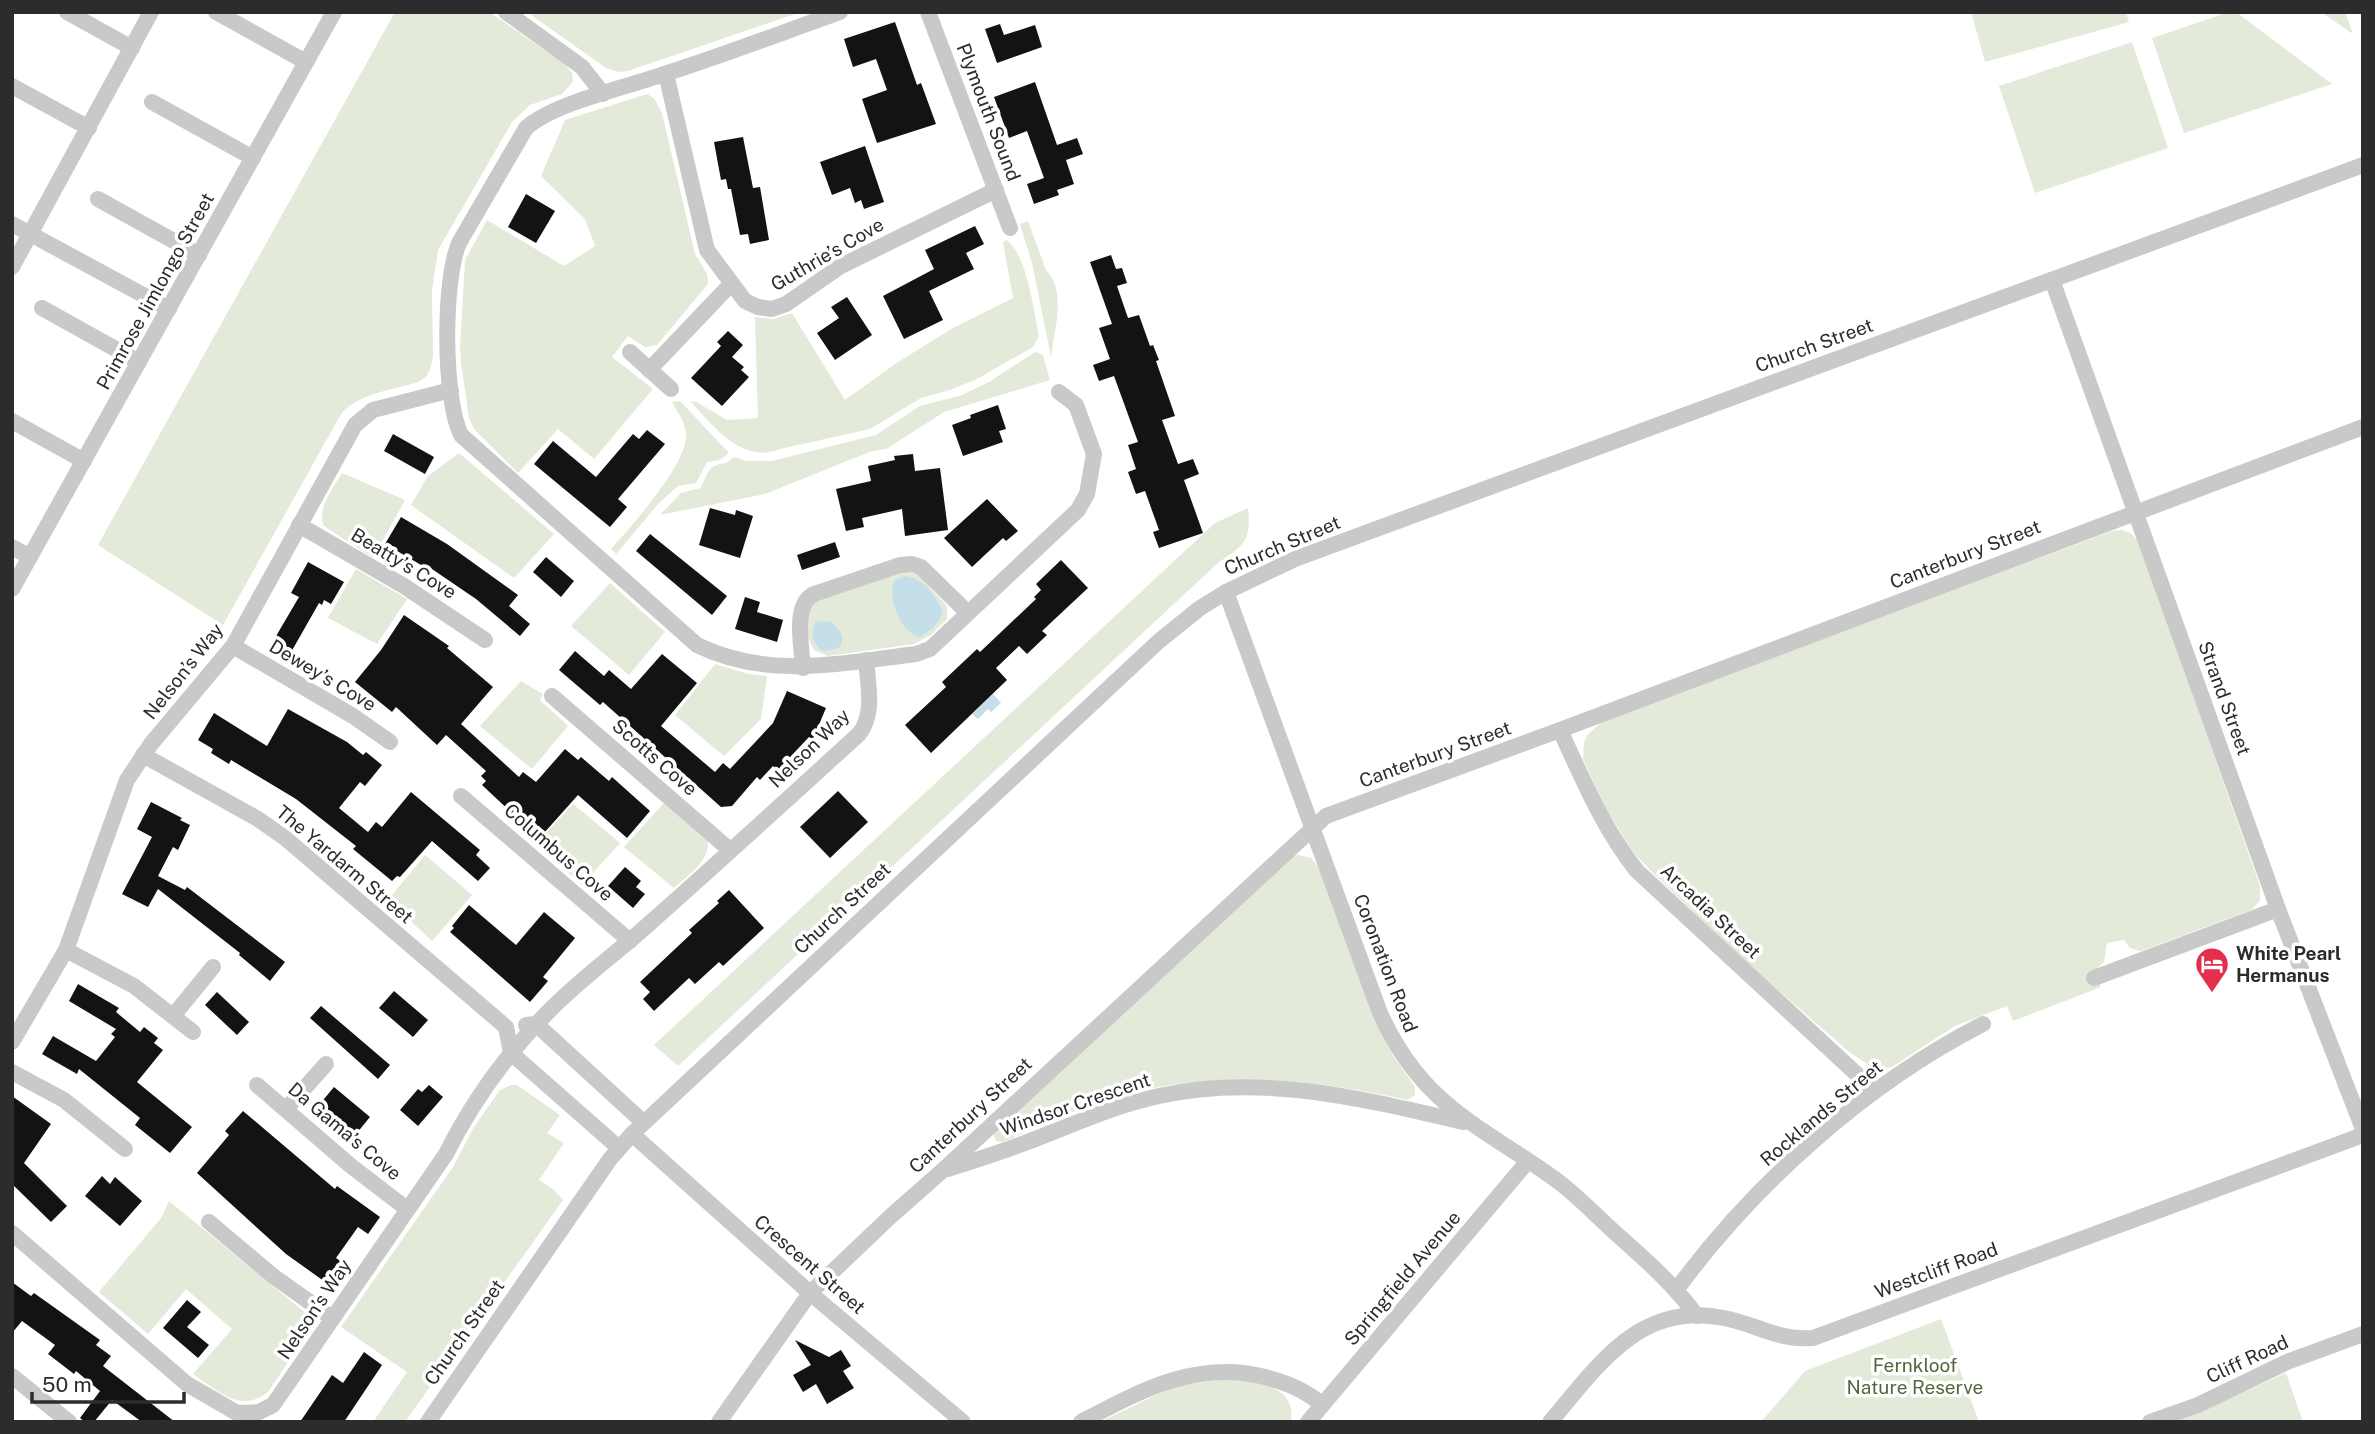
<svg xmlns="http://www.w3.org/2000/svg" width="2375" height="1434" font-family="'Public Sans',sans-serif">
<rect width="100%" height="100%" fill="#fff"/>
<!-- green -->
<g fill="#e3ead9">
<path d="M395,12H489L565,64L572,73L573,82L562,94L530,105L512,122L438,250L432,290L433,358L430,369L426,377L418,382C393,390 359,393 341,414L223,625L98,545Z"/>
<path d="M527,12H801L628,71L618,72L606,68Z"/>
<path d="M1971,12H2126L2129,22L1985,62Z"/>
<path d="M2229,12H2236L2332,84L2184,133L2152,38Z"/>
<path d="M2321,12H2345L2353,34Z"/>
<path d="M2132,42L2168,148L2035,193L1999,86Z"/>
<path d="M647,94L654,98L662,113L695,254L707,274L708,284L657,345L645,347L628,336L612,357L653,389L594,459L558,429L518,473L474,429L469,418L461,363L460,348L465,260L487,220L564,266L595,246L585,219L541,176L565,120Z"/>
<path d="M1028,221L1046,270C1067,291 1054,331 1051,357L1032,263L1020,224Z"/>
<path d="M1007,240C1028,258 1033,309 1039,336L1033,347L977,379L950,390L921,398L870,429L780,449C743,465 713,426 690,401L696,402L727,420L758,418L755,317L773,319L792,313L845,400L898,362L953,328L1013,298L1003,242Z"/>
<path d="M1035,352L1043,355L1050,380L944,412L886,449L872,451L765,494L660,515L681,493L701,488C704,482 707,470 713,467C721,462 725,466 734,457L746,461H772L876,435L920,406L962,395L989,382Z"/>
<path d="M680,401L729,453L720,460L707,462L696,483L678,486L658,504L616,554L611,549C631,527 685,466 686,437C687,425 678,413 672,402Z"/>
<path d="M459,453L554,534L514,578L411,505L428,476Z"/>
<path d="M342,473L405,500L373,558L324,526C316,509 334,487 342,473Z"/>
<path d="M1248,508C1251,540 1245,545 1219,562L678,1066L654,1045L1215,523Z"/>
<path d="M2122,530L2132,534L2139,543L2260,886V901L2251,910L2141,951L2130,948L2124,940L2107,943L2104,962L2094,971L2101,987L2013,1021L2007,1006L1955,1026L1892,1067L1881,1069L1870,1066L1848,1051L1739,956L1650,870L1633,852L1605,807L1583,759L1584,743L1587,735L1603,721L2112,531Z"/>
<path d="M356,569L407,599L377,644L328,618Z"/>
<path d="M901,571L917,573L947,606V619L931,635L914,644L828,656L814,650L807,636L806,615L815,601Z"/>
<path d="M610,583L665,632L629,675L571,626Z"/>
<path d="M715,664L749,674L767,676L761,719L724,756L675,715Z"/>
<path d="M521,681L543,694L540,700L568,726L532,769L480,726Z"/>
<path d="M664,803L708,841C709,862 688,875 674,888L624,847Z"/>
<path d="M573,804L620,843L582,885L536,844Z"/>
<path d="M425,855L472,895L432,941L388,900Z"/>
<path d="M1298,855L1311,858L1319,868L1374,1019L1394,1057L1415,1087V1095L1407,1100C1314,1079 1220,1070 1127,1094C1084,1105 1043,1124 1003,1142L996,1141L993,1134L1292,856Z"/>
<path d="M511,1085H517L560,1115L547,1133L564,1143L539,1180L553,1189L563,1200L405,1422H373L407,1372L341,1327L453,1167L474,1127L500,1090Z"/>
<path d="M169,1201L308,1315L310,1330L268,1392C240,1414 217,1390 193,1374L232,1329L186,1289L148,1334L99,1292L161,1218Z"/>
<path d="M1941,1319L1979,1422H1761L1805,1371Z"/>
<path d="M2286,1373L2303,1422H2175L2183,1419Z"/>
<path d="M1226,1379C1254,1381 1297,1384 1291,1422H1100L1175,1386Z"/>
</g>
<!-- water -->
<g fill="#c5dfea">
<path d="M905,576C923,578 933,594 942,608C942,622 932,629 921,637C902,635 885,596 895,580Z"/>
<path d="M818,621L832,622C840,631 847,637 839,648L824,651C812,645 810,634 815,623Z"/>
<path d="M993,694L1001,703L991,712L988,709L978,719L972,714Z"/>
</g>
<!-- building -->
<g fill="#131313">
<path d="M895,22L917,85L921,83L936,124L877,143L862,99L887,90L876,59L853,67L844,39Z"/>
<path d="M1000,24L1004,35L1035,25L1042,47L997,63L985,29Z"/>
<path d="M1035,82L1057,145L1077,138L1083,154L1066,160L1074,184L1057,190L1059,195L1034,204L1027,184L1044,178L1027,131L1009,138L994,97Z"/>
<path d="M743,137L753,188L760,187L769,240L750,244L748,234L740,235L731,189H728L726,179L721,180L714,142Z"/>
<path d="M865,146L884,202L864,209L861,200L855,203L850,188L832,195L820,162Z"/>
<path d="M526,194L555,211L536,243L508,227Z"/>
<path d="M975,226L984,244L966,253L974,269L929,291L943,320L904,339L883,296L934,269L925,250Z"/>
<path d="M1111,255L1116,269L1122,268L1127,283L1117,286L1128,318L1139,315L1150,346L1153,345L1159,360L1156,361L1175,416L1162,420L1178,464L1193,459L1199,474L1184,480L1203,533L1159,548L1153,532L1159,530L1145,491L1136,494L1128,472L1136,469L1128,445L1138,442L1114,376L1099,381L1093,365L1110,359L1099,328L1112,324L1090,262Z"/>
<path d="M847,297L872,335L835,360L817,333L839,318L831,307Z"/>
<path d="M728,331L743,345L732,357L744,367L741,370L749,377L722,406L691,378L721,346L717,342Z"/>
<path d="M998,405L1006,429L999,431L1003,442L963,456L952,425L971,418L970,415Z"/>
<path d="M647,430L665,444L618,499L627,507L610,527L534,464L553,441L596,477L633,434L639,439Z"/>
<path d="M393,434L434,457L425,474L384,451Z"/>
<path d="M913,454L915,471L940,468L948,530L905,536L902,509L862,518L864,527L846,531L836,489L871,481L868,466L895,460L894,456Z"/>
<path d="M987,499L1018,531L1006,541L1003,538L972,567L944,538Z"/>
<path d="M710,508L735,515L736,510L753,516L740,558L699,545Z"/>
<path d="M401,517L447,544L518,595L509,606L530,624L520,636L476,599L429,567L428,569L385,544Z"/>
<path d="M650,534L727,596L712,615L636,551Z"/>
<path d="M835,542L840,557L802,570L797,555Z"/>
<path d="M546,557L574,581L561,597L533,572Z"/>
<path d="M1061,560L1088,588L1042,631L1047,635L1027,654L1019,646L996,668L1007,680L931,753L905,725L946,687L942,682L977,649L980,652L1036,599L1034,597L1041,590L1036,584Z"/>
<path d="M308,562L344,582L331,604L324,600L322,605L319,603L290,654L272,643L299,597L291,593Z"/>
<path d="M745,597L760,602L757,612L783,620L777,642L735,629Z"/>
<path d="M404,615L449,646L447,648L493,687L461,724L519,777L523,772L536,782L565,749L578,760L581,757L609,781L612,777L650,811L627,838L578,795L544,833L519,810L514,815L482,785L486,781L481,776L486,771L446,735L437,745L396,707L392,712L355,682L381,650Z"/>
<path d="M575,651L604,676L609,670L631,689L662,654L697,683L661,726L715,772L723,763L730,769L773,723L787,691L826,708L813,739L809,737L778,770L773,766L760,780L757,777L732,806L721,807L603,702L600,705L559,670Z"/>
<path d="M288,709L347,742L363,755L366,752L382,765L365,786L360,782L339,808L368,832L376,822L382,827L411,792L480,850L476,855L490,868L478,881L432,841L400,877L397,876L392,881L353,849L356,846L296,799L231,760L229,764L211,753L213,749L198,740L214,713L267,746Z"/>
<path d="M838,791L868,822L830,858L800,827Z"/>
<path d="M151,802L182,818L180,820L190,825L178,850L173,847L158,876L185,890L187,887L285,962L270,981L239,955L240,953L158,889L148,907L122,894L152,837L137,829Z"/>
<path d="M625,867L641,881L636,887L645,894L633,908L608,886Z"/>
<path d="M729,890L764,928L723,966L719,962L695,984L689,978L654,1011L643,999L650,992L640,982L692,933L689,930L719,903L717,901Z"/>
<path d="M469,905L516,945L544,912L575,938L543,977L548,981L530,1002L450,932L454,928L452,926Z"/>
<path d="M78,984L119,1008L116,1012L140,1032L144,1027L158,1038L154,1043L163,1050L137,1082L192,1127L170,1153L135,1125L140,1118L79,1069L77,1074L42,1054L53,1036L96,1061L115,1037L111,1034L116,1029L69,1001Z"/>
<path d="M394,991L428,1020L413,1037L379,1008Z"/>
<path d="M217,992L249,1022L237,1035L205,1005Z"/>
<path d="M321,1006L390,1065L378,1079L310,1018Z"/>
<path d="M429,1085L443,1097L418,1126L400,1110L418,1089L422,1092Z"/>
<path d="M334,1087L370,1117L352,1139L323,1114L326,1111L319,1105Z"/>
<path d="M12,1096L51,1124L24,1163L67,1206L51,1222L12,1184Z"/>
<path d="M243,1111L335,1189L337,1186L380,1217L368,1234L358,1227L336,1258L343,1263L328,1284L286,1254L197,1173L229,1135L225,1131Z"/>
<path d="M102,1176L110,1184L115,1177L142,1201L120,1226L85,1196Z"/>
<path d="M12,1282L31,1296L34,1293L100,1340L96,1345L111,1356L103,1366L175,1422H142L112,1400L94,1422H85L80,1418L100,1391L76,1371L74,1374L48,1354L55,1345L22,1321L12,1333Z"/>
<path d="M187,1300L201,1312L187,1327L209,1345L198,1358L163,1328Z"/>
<path d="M795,1340L829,1357L841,1350L851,1366L843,1371L854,1388L827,1404L816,1384L803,1392L793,1375L811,1365Z"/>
<path d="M364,1352L382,1365L344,1422H300L332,1375L343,1383Z"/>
</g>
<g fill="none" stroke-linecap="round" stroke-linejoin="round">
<!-- minor -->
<g stroke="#c9c9c9" stroke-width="16">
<path d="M67,12L132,48"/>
<path d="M216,12L306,62"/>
<path d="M506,12L582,67L603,94"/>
<path d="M840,12C781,33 721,56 661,75C624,88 554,103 526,128L459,243C443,281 443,398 461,435L697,645C768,680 842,663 916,654L930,649L1078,510L1087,494L1094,454L1076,405L1059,392"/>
<path d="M928,12L1010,228"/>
<path d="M666,74L707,250L745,301L758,307L772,309L786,304L841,266L996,190"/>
<path d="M12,86L89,128"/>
<path d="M152,102L253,158"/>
<path d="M98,199L199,255"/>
<path d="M12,224L169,309"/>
<path d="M12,267L151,12"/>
<path d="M2052,280L2278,909L2363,1129"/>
<path d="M42,308L139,362"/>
<path d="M630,352L671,389"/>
<path d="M649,370L731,284"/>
<path d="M12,421L84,461"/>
<path d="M299,525L404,586L485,640"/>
<path d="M12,547L30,557"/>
<path d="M12,589L334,12"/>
<path d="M1226,592L1380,1013C1423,1108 1481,1125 1559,1182C1577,1196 1594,1213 1611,1229C1642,1257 1671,1281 1697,1316"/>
<path d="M233,646L353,716L390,742"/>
<path d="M803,668C802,647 792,605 814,594L900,565L912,564L921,567L968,613"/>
<path d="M552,696L730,850"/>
<path d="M1560,730C1583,780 1603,828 1637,871L1875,1091"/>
<path d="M143,755L258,819L285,838L506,1027L511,1053L619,1148"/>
<path d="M461,796L630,941"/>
<path d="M66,950L134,986L193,1032"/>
<path d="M2094,978L2278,909"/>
<path d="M173,1016L213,967"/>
<path d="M526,1025L536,1024L643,1122"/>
<path d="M12,1042L66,950L127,780L151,744L233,646L355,425L373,410L451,390"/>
<path d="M12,1072L64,1100L125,1149"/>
<path d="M257,1085L351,1166L407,1209"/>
<path d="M286,1109L326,1064"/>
<path d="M632,1134L810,1293L963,1422"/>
<path d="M948,1169C970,1162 992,1155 1014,1147C1062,1130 1108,1107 1159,1096C1260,1073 1364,1099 1463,1122"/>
<path d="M209,1222L273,1276L332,1318"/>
<path d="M12,1233L187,1384L237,1413L259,1412L273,1405L446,1154C473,1100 508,1052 551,1009C582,978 618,952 651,922C721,860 790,797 859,734C875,714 868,685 866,660"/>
<path d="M1677,1289C1755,1183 1866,1084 1983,1024"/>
<path d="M12,1376L69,1422"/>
<path d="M428,1422L610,1159L632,1134L1159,641L1200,608L1226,592L1295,559L2363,165"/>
<path d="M719,1422L810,1293L891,1216L942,1171L1326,816L1560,730L2363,427"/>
<path d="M1081,1422C1140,1391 1197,1359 1265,1377C1286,1383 1306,1390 1322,1405"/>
<path d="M1308,1422L1528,1161"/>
<path d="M1550,1422C1598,1366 1639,1301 1724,1318C1756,1324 1778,1341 1813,1338L2363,1135"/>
<path d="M2150,1422L2198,1405L2287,1362L2363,1334"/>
</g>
</g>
<!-- icons -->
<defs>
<g id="hotel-pin" transform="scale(1.75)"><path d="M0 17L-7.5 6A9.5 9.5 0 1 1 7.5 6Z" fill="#e32e4c" stroke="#fff"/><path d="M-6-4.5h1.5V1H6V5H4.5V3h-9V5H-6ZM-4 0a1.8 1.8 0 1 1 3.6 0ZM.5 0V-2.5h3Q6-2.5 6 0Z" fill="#fff"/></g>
</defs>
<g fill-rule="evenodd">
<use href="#hotel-pin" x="2212" y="964"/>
</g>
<g text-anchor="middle" stroke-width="7" stroke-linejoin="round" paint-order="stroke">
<!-- street labels -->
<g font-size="19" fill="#2c2c2c" stroke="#fff">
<text transform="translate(989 112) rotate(69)" y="7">Plymouth Sound</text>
<text transform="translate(827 254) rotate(-30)" y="7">Guthrie’s Cove</text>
<text transform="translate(155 291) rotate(-61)" y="7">Primrose Jimlongo Street</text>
<text transform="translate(1814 345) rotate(-20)" y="7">Church Street</text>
<text transform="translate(1282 545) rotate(-23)" y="7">Church Street</text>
<text transform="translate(1965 554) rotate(-21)" y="7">Canterbury Street</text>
<text transform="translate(404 563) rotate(31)" y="7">Beatty’s Cove</text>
<text transform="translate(183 671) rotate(-52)" y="7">Nelson’s Way</text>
<text transform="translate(323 675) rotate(31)" y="7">Dewey’s Cove</text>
<text transform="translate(2225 698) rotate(70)" y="7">Strand Street</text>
<text transform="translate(809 748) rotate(-44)" y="7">Nelson Way</text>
<text transform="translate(1435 754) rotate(-20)" y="7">Canterbury Street</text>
<text transform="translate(655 757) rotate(41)" y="7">Scotts Cove</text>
<text transform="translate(559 852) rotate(41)" y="7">Columbus Cove</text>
<text transform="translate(345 864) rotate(40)" y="7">The Yardarm Street</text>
<text transform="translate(842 908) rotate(-43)" y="7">Church Street</text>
<text transform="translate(1711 911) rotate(43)" y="7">Arcadia Street</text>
<text transform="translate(1386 963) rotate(69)" y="7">Coronation Road</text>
<text transform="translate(1075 1104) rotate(-19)" y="7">Windsor Crescent</text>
<text transform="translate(1821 1113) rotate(-40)" y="7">Rocklands Street</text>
<text transform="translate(970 1115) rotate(-43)" y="7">Canterbury Street</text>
<text transform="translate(345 1131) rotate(40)" y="7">Da Gama’s Cove</text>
<text transform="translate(810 1264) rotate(41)" y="7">Crescent Street</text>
<text transform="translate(1936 1270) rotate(-20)" y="7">Westcliff Road</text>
<text transform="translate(1402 1278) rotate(-50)" y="7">Springfield Avenue</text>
<text transform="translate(314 1309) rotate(-56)" y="7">Nelson’s Way</text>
<text transform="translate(464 1332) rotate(-55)" y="7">Church Street</text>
<text transform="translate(2247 1359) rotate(-25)" y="7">Cliff Road</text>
</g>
<!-- poi labels -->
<g font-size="19" font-weight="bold" fill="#2c2c2c" stroke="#fff" text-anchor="start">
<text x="2236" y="960">White Pearl<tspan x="2236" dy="22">Hermanus</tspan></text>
</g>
<!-- park labels -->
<g font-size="19" fill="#53663a" stroke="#fff">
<text x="1915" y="1372">Fernkloof<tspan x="1915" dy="22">Nature Reserve</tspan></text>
</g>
</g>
<!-- border -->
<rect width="2375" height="1434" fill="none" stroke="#2c2c2c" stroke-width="28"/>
<!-- scale -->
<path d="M32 1392v10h152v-10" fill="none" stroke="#2c2c2c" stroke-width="3.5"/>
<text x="42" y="1392" font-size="21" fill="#2c2c2c" stroke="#ffffff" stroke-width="5" paint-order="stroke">50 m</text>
</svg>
